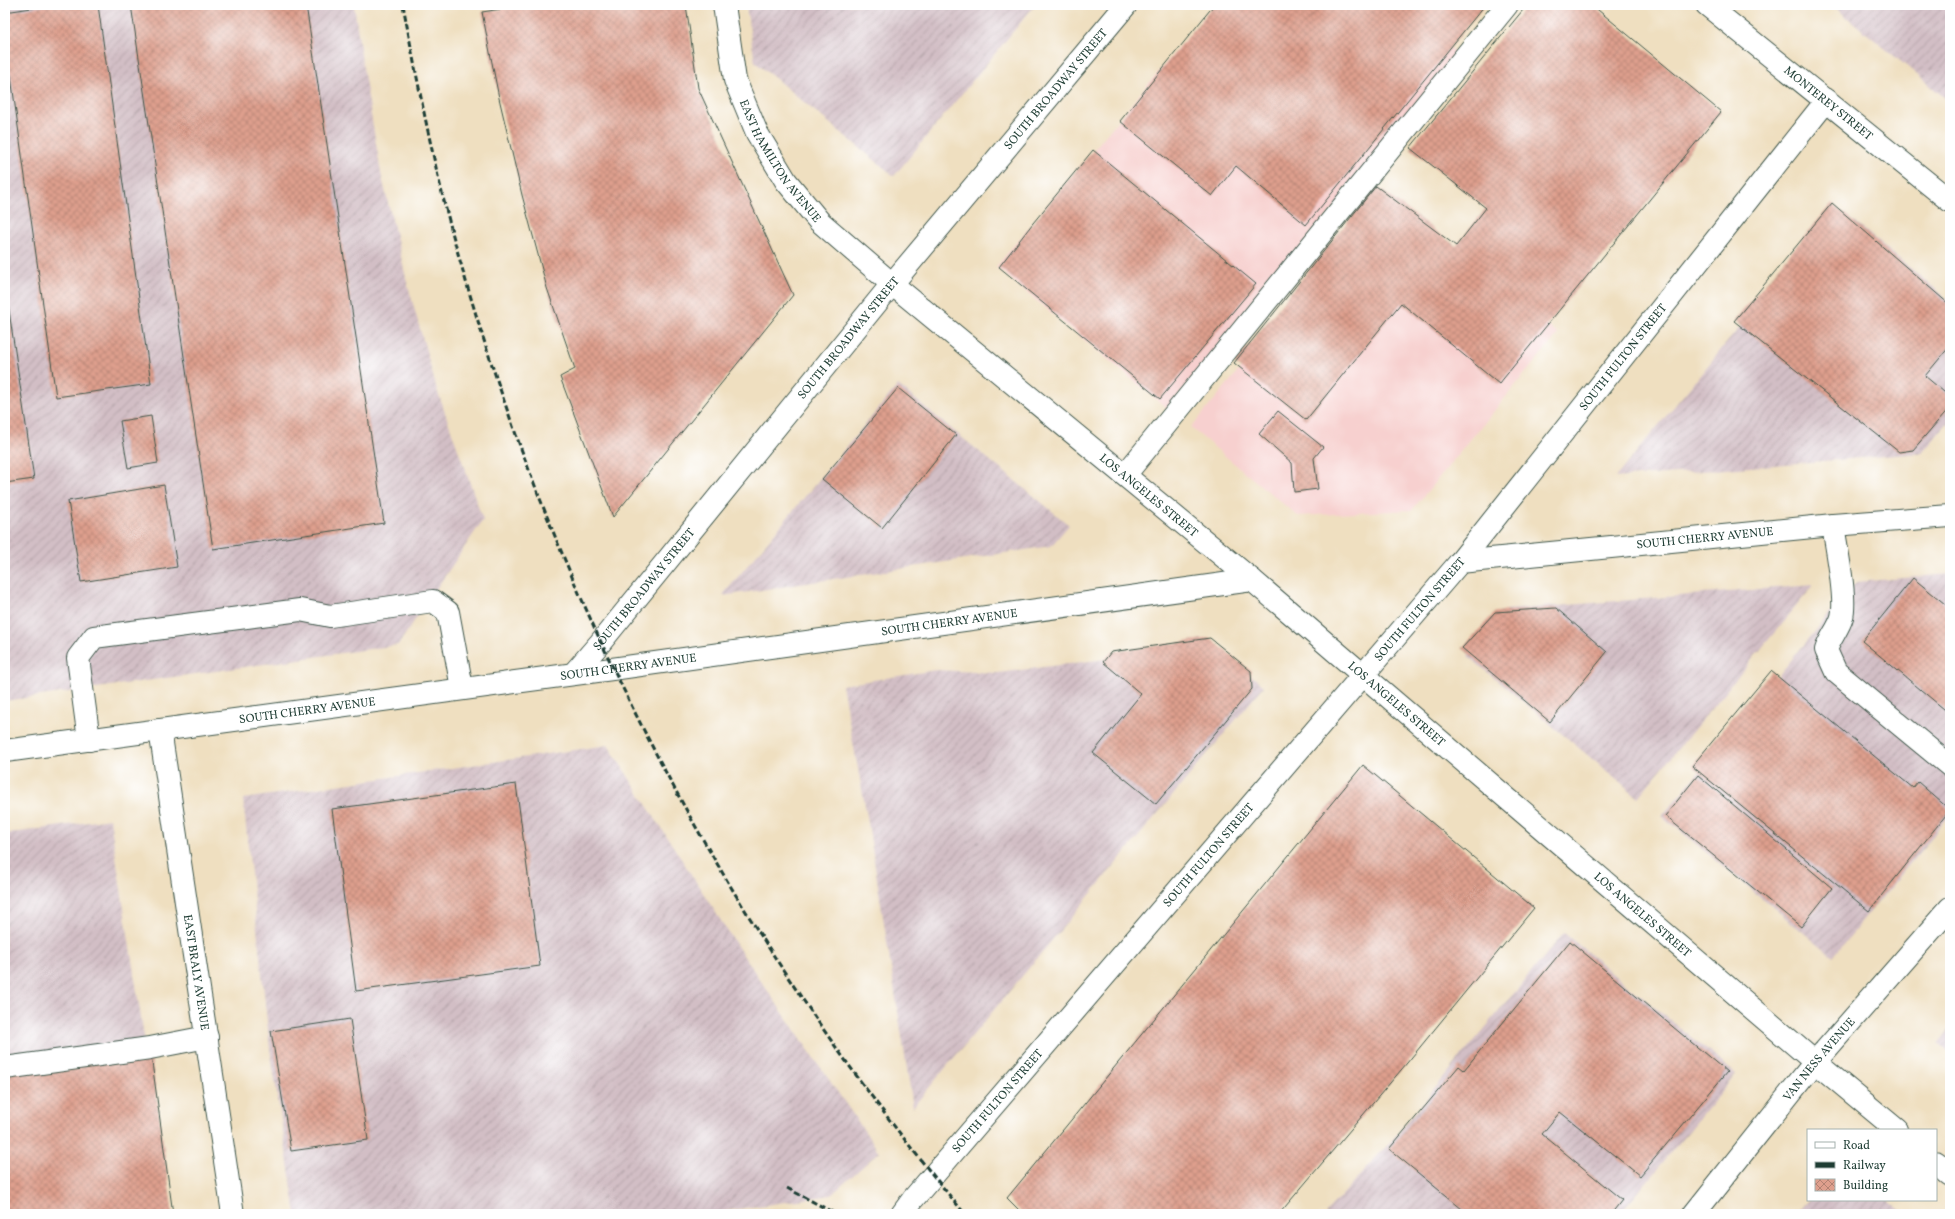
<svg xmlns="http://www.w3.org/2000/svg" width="1955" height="1219" font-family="Vollkorn,serif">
<defs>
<pattern id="industrial-furrows" width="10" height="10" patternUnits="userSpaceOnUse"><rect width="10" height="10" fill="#d2bec5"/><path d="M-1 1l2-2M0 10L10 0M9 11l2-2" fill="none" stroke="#aa9ca1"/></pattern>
<pattern id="building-cross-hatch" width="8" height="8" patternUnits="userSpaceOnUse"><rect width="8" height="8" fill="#de9f8d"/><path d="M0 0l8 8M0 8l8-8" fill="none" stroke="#b38374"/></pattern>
</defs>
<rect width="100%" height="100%" fill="#fff"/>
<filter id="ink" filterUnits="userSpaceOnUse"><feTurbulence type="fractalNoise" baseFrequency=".025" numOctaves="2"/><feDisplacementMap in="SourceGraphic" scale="8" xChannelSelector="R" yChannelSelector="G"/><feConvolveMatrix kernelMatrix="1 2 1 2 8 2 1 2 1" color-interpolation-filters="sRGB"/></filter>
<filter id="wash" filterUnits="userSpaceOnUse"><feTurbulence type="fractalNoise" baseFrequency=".012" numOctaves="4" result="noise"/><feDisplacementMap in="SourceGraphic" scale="16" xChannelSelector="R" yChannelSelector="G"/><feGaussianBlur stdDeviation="0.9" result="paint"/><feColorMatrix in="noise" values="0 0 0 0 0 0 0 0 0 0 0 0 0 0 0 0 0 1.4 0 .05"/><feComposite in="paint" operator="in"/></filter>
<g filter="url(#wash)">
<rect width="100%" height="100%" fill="#efdfc0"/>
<!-- built -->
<g fill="#f7d0cf">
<path d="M1214,5H1398L1460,56L1168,409L996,267Z"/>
<path d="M1386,193L1558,334L1412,510L1298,516L1191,428Z"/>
</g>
<!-- industrial -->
<g fill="url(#industrial-furrows)">
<path d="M5,5H354L362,62L381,173L407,282L437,390L483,520L398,645L5,701Z"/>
<path d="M747,5H1035L894,176L755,62L746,7Z"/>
<path d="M1832,5H1950V102L1882,46Z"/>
<path d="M1838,208L1950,301V420L1922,453L1615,478Z"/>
<path d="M898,385L1069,525L1051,546L722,596Z"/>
<path d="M1950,574V815L1833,957L1662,816L1856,582Z"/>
<path d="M1814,585L1638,797L1468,656L1506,610Z"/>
<path d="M1214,645L1264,686L913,1107L867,816L842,685L936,670L998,673Z"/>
<path d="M608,745L743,955L879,1152L831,1195L706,1214H296L270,1049L243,799Z"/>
<path d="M110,819L145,1043L5,1064V834Z"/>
<path d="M1564,933L1736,1074L1620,1214H1325L1393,1139Z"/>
<path d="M1950,1029V1054L1938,1044Z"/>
<path d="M1809,1200H1888L1905,1214H1797Z"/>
</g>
<g id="blocks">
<!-- building -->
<g fill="url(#building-cross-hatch)">
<path d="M52,5H98L151,384L56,397L5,34V12Z"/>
<path d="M131,5H306L384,523L213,549Z"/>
<path d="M527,5H686L698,88L793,295L613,517L560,377L575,369L547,288L522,195L499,98L482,12Z"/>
<path d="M1214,5H1485L1306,225L1236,166L1212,196L1120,121Z"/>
<path d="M1527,5H1592L1721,112L1499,384L1401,303L1306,420L1234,363L1376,186L1456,246L1486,208L1410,148Z"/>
<path d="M1093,150L1256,284L1160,399L999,267L1033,223Z"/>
<path d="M1832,203L1950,305V346L1925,376L1950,397V407L1913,450L1899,452L1734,321Z"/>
<path d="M5,284L34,479L5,483Z"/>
<path d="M898,388L956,435L882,528L822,479Z"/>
<path d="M1278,411L1323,447L1314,458L1318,489L1294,492L1292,463L1259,434Z"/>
<path d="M151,416L158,463L128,468L120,421Z"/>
<path d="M164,485L177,567L81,582L68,501Z"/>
<path d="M1913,578L1950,608V714L1862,641Z"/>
<path d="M1556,608L1607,652L1550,722L1462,648L1495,612Z"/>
<path d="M1210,638L1251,671L1252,689L1156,804L1093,753L1141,694L1103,662L1111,652Z"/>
<path d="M1771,671L1913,788L1918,782L1950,810L1869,911L1692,766Z"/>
<path d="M1363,765L1534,908L1407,1063L1279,1214H1023L1007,1198Z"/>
<path d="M1698,775L1832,888L1801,927L1665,816Z"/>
<path d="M516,784L540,966L356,991L332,809Z"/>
<path d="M1570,941L1727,1072L1640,1176L1560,1112L1542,1134L1622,1200L1611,1214H1468L1389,1149L1459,1066L1464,1070Z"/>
<path d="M350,1019L368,1140L291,1151L271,1031Z"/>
<path d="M150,1048L173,1214H5V1069Z"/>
</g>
</g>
</g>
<g filter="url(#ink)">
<use href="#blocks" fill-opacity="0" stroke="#3e5549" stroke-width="1"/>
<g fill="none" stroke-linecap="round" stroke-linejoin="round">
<!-- minor casing -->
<g stroke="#3e5549" stroke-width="24">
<g id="minor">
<path id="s1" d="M724,5L735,80L757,133L786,181L819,221L892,284L1252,580L1815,1062L1897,1130"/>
<path id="s2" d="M1707,5L1950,201"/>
<path d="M1125,475L1507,5"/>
<path d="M1833,525C1836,546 1847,598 1842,617C1839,628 1830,638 1826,650L1836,672L1950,766"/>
<path id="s3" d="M1460,562L1833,525L1950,516"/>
<path id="s4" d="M574,673L600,643L892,284L1126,5"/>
<path id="s5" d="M160,730L233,1214"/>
<path d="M89,740L78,658L94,637L300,610L330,616L433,601L448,612L462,688"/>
<path id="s6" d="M5,751L612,669L1252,580"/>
<path d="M5,1068L150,1048L207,1037"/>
<path d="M1936,1162L1950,1174"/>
<path id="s7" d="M902,1214L913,1199L1460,562L1827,100"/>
<path id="s8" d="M1694,1214L1815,1062L1950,908"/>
</g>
</g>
<!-- minor -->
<use href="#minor" stroke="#fff" stroke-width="22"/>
<!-- rail -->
<g stroke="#1f3d34" stroke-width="3" stroke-dasharray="6 3" stroke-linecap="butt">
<path d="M403,5C419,89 435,174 459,257C559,611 728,932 965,1214"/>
<path d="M787,1188L836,1214"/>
</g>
</g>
</g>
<g text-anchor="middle" stroke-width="3.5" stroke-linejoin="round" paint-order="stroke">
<!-- street labels -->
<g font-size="12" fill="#1f3d34" stroke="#fff">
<text dy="4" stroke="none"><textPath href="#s4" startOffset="757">SOUTH BROADWAY STREET</textPath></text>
<text dy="4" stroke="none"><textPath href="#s2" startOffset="156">MONTEREY STREET</textPath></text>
<text dy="4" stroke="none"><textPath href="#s1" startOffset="169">EAST HAMILTON AVENUE</textPath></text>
<text dy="4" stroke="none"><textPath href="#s4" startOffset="433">SOUTH BROADWAY STREET</textPath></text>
<text dy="4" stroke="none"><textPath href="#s7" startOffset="1120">SOUTH FULTON STREET</textPath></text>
<text dy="4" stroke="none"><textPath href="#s1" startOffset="670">LOS ANGELES STREET</textPath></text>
<text dy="4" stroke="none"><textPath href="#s3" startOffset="246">SOUTH CHERRY AVENUE</textPath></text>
<text dy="4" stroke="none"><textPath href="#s4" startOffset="109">SOUTH BROADWAY STREET</textPath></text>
<text dy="4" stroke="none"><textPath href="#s7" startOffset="796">SOUTH FULTON STREET</textPath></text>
<text dy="4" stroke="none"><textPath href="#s6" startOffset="953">SOUTH CHERRY AVENUE</textPath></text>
<text dy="4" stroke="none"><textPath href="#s6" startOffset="629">SOUTH CHERRY AVENUE</textPath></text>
<text dy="4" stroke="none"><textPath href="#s1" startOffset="994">LOS ANGELES STREET</textPath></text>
<text dy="4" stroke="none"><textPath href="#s6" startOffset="305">SOUTH CHERRY AVENUE</textPath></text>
<text dy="4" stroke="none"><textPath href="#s7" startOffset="472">SOUTH FULTON STREET</textPath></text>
<text dy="4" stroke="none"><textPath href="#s1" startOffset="1318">LOS ANGELES STREET</textPath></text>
<text dy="4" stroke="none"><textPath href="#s5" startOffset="245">EAST BRALY AVENUE</textPath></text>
<text dy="4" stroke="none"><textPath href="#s8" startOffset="199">VAN NESS AVENUE</textPath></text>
<text dy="4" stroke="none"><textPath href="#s7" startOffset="148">SOUTH FULTON STREET</textPath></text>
</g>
</g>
<!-- margin -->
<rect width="1955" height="1219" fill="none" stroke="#fff" stroke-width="20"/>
<!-- legend -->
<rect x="1807" y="1129" width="130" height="72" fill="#ffffff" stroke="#a5b1ae"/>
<rect x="1815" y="1142" width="20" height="6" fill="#ffffff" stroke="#a5b1ae"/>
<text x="1843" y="1149" font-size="12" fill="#1f3d34">Road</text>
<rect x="1815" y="1162" width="20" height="6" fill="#1f3d34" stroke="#a5b1ae"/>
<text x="1843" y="1169" font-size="12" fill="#1f3d34">Railway</text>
<rect x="1815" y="1179" width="20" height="12" fill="url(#building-cross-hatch)" stroke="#a5b1ae"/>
<text x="1843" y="1189" font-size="12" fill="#1f3d34">Building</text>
</svg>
